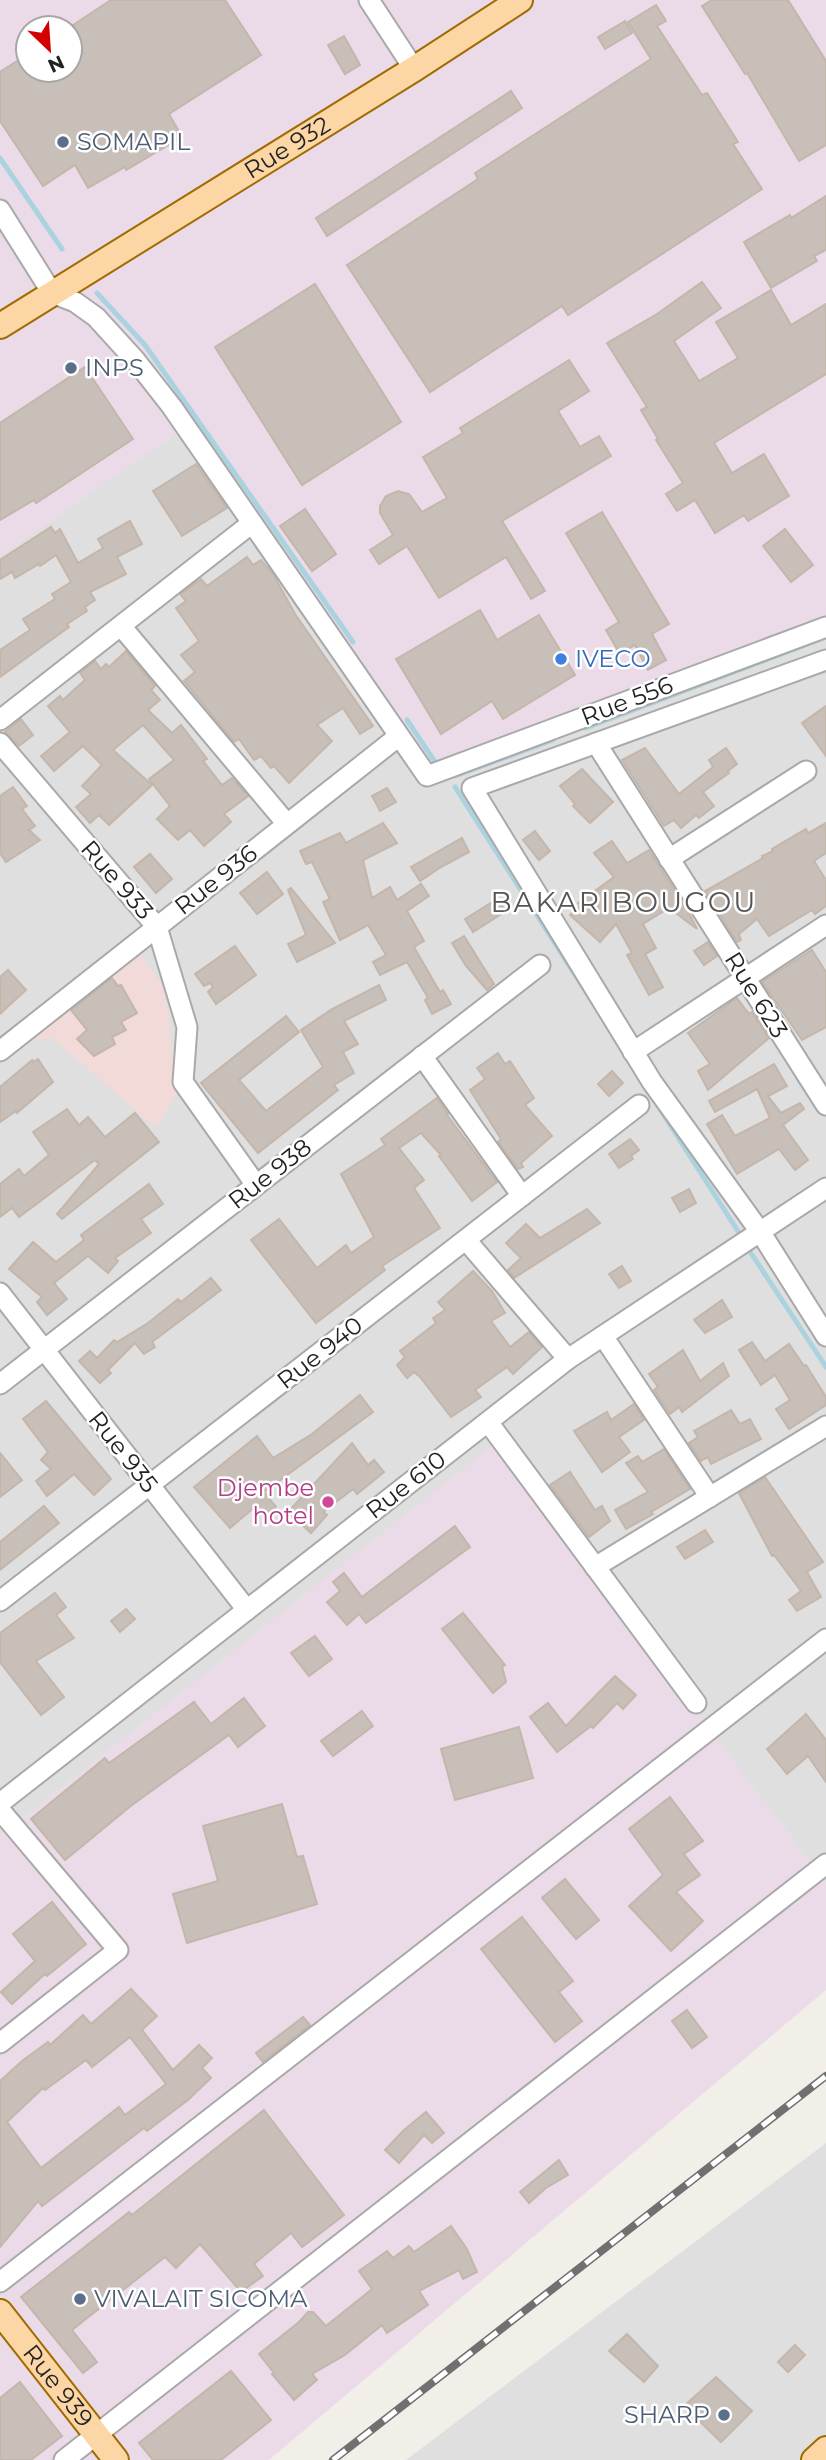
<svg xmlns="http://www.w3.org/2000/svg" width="826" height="2460" font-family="Montserrat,sans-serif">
<rect width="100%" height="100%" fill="#f2efe9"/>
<!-- residential -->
<g fill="#e0dfdf">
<path d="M189,424L826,621V1884L494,1445L0,1837V556Z"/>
<path d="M826,2143V2460H406Z"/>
</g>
<!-- commercial -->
<path fill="#f2dad9" d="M126,936L165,988L177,1093L156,1128L52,1038L40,1039L11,1030Z"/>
<!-- industrial -->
<g fill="#ebdbe8" fill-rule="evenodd">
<path d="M0,0H826V621L433,771L189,425L0,556ZM28,28H70V70H28Z"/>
<path d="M494,1444L826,1884V1990L269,2460H0V1837Z"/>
</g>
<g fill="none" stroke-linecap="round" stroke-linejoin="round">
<!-- stream -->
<g stroke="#aad3df" stroke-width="5">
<path d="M0,158L62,249"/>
<path d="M97,293L145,345L353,642"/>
<path d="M407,720L437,765"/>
<path d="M586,728L826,637"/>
<path d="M455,776L553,740"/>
<path d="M455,787L595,1006"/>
<path d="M658,1106L741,1236"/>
<path d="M751,1253L826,1367"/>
</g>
</g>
<!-- building -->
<g fill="#c7bfb8" stroke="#c4b6ab" stroke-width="2" fill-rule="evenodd">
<path d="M111,0H225L261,55L169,114L182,137L126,170L125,167L88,188L75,165L43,186L0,121V72L28,54V70H70V27Z"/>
<path d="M712,0H788L826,61V145L799,161L747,73L745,74L702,6Z"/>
<path d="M656,5L666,21L657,26L702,95L707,93L738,142L733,144L762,189L568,315L562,306L430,392L347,265L478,179L475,173L651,59L628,22Z"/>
<path d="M625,21L632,33L605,49L598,37Z"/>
<path d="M344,36L360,65L345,74L328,45Z"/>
<path d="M511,91L522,108L327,236L316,218Z"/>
<path d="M826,196V250L814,256L817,261L771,288L744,242L790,215L791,218Z"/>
<path d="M702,282L721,308L674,341L699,381L738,358L716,322L771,290L791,325L826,304V374L714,443L732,473L764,454L789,496L748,521L744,515L715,533L695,500L677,511L666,494L683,483L656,440L658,439L641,410L647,407L607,343L657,314Z"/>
<path d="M315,284L401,422L302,485L215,347Z"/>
<path d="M569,360L589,391L558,411L580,447L599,436L611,456L502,521L545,591L531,599L506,557L439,598L407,546L379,564L370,550L393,535L380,513V506L386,496L398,491L409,494L422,512L447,498L423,457L463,433L460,428Z"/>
<path d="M85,367L133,439L36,503L34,500L0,520V423Z"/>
<path d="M196,464L227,508L182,536L153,491Z"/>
<path d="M305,509L336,554L312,571L280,526Z"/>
<path d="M602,512L669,624L652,634L666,660L648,670L635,645L620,654L606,630L619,622L566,533Z"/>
<path d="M130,521L142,544L117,557L126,574L90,592L95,600L85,607L87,611L67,624L69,627L0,677V650L30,630L23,619L55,599L52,594L71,582L56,555L40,566L39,564L15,578L12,572L0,579V560L51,527L55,533L60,529L78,563L103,548L98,539Z"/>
<path d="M785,529L813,565L791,582L763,546Z"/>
<path d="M247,557L253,565L261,560L273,574L295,614L373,726L360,734L343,708L317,725L332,741L289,783L274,766L271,768L261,756L254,760L239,739L234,742L184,681L195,672L181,655L199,641L176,608L186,601L180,594L201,579L207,586Z"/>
<path d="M480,610L497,640L539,615L575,675L503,719L492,701L441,734L396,659Z"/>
<path d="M126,651L155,686L151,690L160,700L148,710L172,733L181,725L207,759L203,761L222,785L232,778L248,796L224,814L231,822L204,846L190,830L178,840L157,819L170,806L149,779L174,760L143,725L113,750L152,785L109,825L99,815L90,823L76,807L91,794L82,786L102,765L83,746L54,771L41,756L70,732L48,706L60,696L63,700L76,688L85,680L80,673L95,661L101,669L106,664L109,667Z"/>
<path d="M826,706V756L802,723Z"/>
<path d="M21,719L33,735L19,746L5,732Z"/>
<path d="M645,748L679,794L713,767L709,760L726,748L737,764L728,771L729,773L703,792L714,806L699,818L696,815L681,828L674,820L664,826L622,760Z"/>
<path d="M582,769L613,802L590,823L573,806L575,804L560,786Z"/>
<path d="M13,787L27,806L22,809L35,826L29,830L40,840L6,862L0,853V796Z"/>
<path d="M387,788L396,802L380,811L372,796Z"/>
<path d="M383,823L397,843L363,860L372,898L390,887L397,900L421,884L429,896L407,911L424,941L414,947L440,992L443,990L451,1004L432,1014L425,1000L428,998L407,962L380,975L373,962L386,955L368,925L340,940L323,902L330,899L312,862L306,864L300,851L340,833L346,843Z"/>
<path d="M826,823V853L814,861L826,880V906L815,914L812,910L769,936L757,919L739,934L741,940L737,942L705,891L763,858L762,856L773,851L772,849L806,829L808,833Z"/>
<path d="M535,831L550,851L539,860L523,840Z"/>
<path d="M462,838L469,852L441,867L420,881L411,867Z"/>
<path d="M612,841L627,863L649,850L688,911L697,929L669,908L643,924L656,948L645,954L663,987L649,995L627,955L632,953L616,924L600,942L570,915L580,906L578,903L614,877L594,853Z"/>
<path d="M150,854L172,879L156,893L134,867Z"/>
<path d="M267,872L283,894L257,914L240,893Z"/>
<path d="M291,888L335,943L297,962L288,944L306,935L288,890Z"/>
<path d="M497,899L506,911L473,932L465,919Z"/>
<path d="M464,936L494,984L487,990L466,966L452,943Z"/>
<path d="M708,942L717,956L704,965L694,951Z"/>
<path d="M235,946L256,975L216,1004L208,992L213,987L210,983L204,986L195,974Z"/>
<path d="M812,950L826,972V1027L802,1040L762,982Z"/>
<path d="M8,970L26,990L0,1014V977Z"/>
<path d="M112,978L118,986L121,985L137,1013L121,1022L126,1030L112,1037L115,1044L94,1056L77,1039L87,1030L71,1010Z"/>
<path d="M379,985L386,1000L344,1021L358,1044L343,1052L354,1073L334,1085L338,1090L258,1153L201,1083L286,1016L299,1032L239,1080L266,1111L323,1067L301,1030L332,1009Z"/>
<path d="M737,998L749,1014L752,1012L769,1038L708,1090L698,1071L710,1064L688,1033Z"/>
<path d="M498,1053L505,1064L510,1061L534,1098L525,1105L552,1136L521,1163L523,1167L518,1169L498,1142L501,1139L470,1090L485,1079L477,1068Z"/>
<path d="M38,1059L53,1082L17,1113L16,1111L0,1122V1087L32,1060L33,1062Z"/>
<path d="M774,1064L787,1086L768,1096L781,1113L800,1103L804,1109L783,1125L808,1160L795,1170L779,1149L737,1174L707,1124L722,1115L735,1136L770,1118L757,1089L715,1112L709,1101Z"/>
<path d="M612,1071L623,1083L609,1096L598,1084Z"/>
<path d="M437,1098L448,1114L447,1115L497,1182L472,1201L439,1156L441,1155L421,1133L399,1148L424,1180L414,1188L440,1228L382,1266L385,1270L316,1323L251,1240L279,1219L317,1268L346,1245L351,1253L374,1237L341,1174L385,1145L381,1139Z"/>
<path d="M67,1109L79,1125L88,1117L105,1137L135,1113L159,1142L62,1219L57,1214L99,1164L95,1160L19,1217L12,1208L0,1217V1184L19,1169L24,1176L49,1155L33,1132Z"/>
<path d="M630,1139L639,1150L631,1156L633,1159L619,1168L609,1154Z"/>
<path d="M149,1184L163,1204L141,1219L151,1233L115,1258L118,1261L108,1273L88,1256L54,1283L67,1299L47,1315L37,1302L42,1297L9,1269L33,1242L56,1262L84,1240L81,1235Z"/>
<path d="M689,1189L696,1203L680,1212L672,1198Z"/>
<path d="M587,1209L600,1223L514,1278L508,1270L521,1258L506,1243L526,1224L540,1238Z"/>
<path d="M622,1266L631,1281L619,1288L609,1274Z"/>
<path d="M473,1271L492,1291L505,1313L491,1321L510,1347L529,1332L542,1347L513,1374L507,1367L475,1390L481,1397L451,1417L420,1377L414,1372L407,1378L397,1365L405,1357L400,1351L436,1323L433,1318L445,1310L438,1302Z"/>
<path d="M211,1278L221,1290L152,1342L155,1347L144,1354L135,1343L108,1370L111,1373L100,1383L79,1361L90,1351L97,1358L114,1340L117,1342L148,1323L178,1299L181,1302Z"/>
<path d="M722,1300L732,1317L705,1333L694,1320Z"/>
<path d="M752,1342L765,1361L789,1344L804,1366L806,1365L826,1397V1405L789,1429L776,1409L790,1400L775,1375L761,1385L739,1350Z"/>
<path d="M683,1350L700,1381L723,1363L729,1376L682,1412L679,1407L670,1414L654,1390L658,1387L649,1374Z"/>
<path d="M360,1395L373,1412L264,1492L276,1507L265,1517L256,1506L230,1528L194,1487L257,1436L273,1458L312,1434Z"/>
<path d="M46,1401L111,1479L94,1495L74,1474L47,1496L36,1481L51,1469L41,1460L48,1452L23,1419Z"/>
<path d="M634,1404L644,1420L619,1437L630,1452L602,1472L574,1431L607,1412L611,1420Z"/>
<path d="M731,1410L740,1424L750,1419L761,1439L711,1464L708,1457L701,1461L689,1443L698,1437L694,1431Z"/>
<path d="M352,1443L368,1465L374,1460L384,1472L357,1494L353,1489L323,1512L327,1515L311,1533L288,1512Z"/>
<path d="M664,1449L690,1489L651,1512L653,1514L626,1529L615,1510L648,1492L626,1463L638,1456L642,1462Z"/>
<path d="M0,1453L22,1480L0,1497Z"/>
<path d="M570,1472L595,1510L602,1506L610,1521L589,1537L550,1485Z"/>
<path d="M765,1477L823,1562L807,1572L821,1597L797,1611L789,1600L801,1591L774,1555L772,1556L739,1493Z"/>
<path d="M44,1506L59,1523L0,1570V1542Z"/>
<path d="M455,1526L470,1547L366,1623L359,1614L347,1625L327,1602L340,1591L333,1582L344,1573L362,1597Z"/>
<path d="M705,1530L713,1542L685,1559L677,1547Z"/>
<path d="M55,1593L66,1607L56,1615L74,1638L36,1661L64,1697L41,1715L0,1662V1633Z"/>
<path d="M126,1609L135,1619L120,1632L111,1621Z"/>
<path d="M463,1613L505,1665L502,1666L506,1682L493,1693L442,1629Z"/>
<path d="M315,1636L332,1659L309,1676L291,1653Z"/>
<path d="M615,1676L636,1695L623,1709L617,1703L593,1728L591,1726L557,1752L530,1717L548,1703L566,1726Z"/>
<path d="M244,1698L265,1726L238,1747L229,1735L132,1805L65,1860L31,1819L105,1758L109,1763L194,1702L211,1724Z"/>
<path d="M362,1711L373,1726L333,1756L321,1741Z"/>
<path d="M806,1714L826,1740V1782L808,1756L787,1774L767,1749Z"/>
<path d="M519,1727L533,1778L455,1800L441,1749Z"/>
<path d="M670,1797L703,1841L684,1854L700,1875L676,1892L703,1921L671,1951L629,1906L663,1875L629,1829Z"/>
<path d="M282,1804L297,1857L303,1856L317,1904L187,1943L173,1894L218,1881L203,1826Z"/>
<path d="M565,1879L599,1920L576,1939L542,1898Z"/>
<path d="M52,1902L86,1944L47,1976L45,1974L12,2004L1,1992L35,1961L13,1934Z"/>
<path d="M522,1917L573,1981L559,1992L582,2021L555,2042L481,1949Z"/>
<path d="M131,1989L157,2016L142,2030L173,2070L199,2045L212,2058L202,2068L211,2078L188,2100L147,2131L144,2128L42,2206L38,2201L0,2247V2081L22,2061L48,2042L50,2045L83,2015L91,2024ZM130,2037L166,2084L125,2115L119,2107L41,2168L7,2122L43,2088L45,2090L86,2060L92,2067Z"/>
<path d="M687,2010L707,2037L692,2048L672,2021Z"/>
<path d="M303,2017L310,2025L263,2062L256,2053Z"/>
<path d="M264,2110L344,2215L302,2247L291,2233L254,2264L263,2276L241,2292L200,2244L176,2268L165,2257L72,2330L97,2362L83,2373L21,2297L129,2212L132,2215Z"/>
<path d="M426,2112L444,2133L432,2143L424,2135L399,2163L385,2150L404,2130Z"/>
<path d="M559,2160L568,2175L546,2188L529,2203L520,2192Z"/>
<path d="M451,2226L467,2249L477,2272L463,2279L459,2270L419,2291L428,2305L387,2333L382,2325L345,2355L312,2374L317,2380L294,2400L272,2374L274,2373L259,2354L299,2322L308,2312H313L326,2326L372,2289L359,2271L387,2251L393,2258L409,2246L414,2252Z"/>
<path d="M627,2334L658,2366L644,2382L609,2351Z"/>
<path d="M795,2345L805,2355L788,2372L778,2362Z"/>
<path d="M231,2371L271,2420L221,2460H153L139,2443Z"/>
<path d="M716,2377L752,2411L721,2442L684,2406Z"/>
<path d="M20,2382L62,2436L31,2460H0V2398Z"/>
</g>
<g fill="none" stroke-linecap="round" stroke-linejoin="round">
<!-- minor casing -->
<g stroke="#a9a9a9" stroke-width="23">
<g id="minor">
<path d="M369,0L414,69"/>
<path d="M0,210L52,293L75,302L96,317L136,361L172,407L427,776L826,627"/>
<path d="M121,626L287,824"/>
<path d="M826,660L472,788L652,1082L761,1233L826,1336"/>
<path d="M0,720L252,523"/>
<path d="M0,743L157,927L187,1027L183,1082L256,1185"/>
<path d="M596,743L826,1105"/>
<path d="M669,859L806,771"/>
<path d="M0,1051L399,736"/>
<path d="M633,1052L826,925"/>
<path d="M422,1056L522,1196"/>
<path d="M466,1240L568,1359"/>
<path d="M0,1293L247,1610"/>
<path d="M603,1336L710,1497"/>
<path d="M0,1384L540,965"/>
<path d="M488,1422L696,1703"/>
<path d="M595,1567L826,1426"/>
<path d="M0,1601L639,1105"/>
<path d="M0,1803L568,1359L826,1188"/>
<path d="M0,1810L118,1950L0,2043"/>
<path d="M0,2282L826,1639"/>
<path d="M64,2460L826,1864"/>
</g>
</g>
<!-- major casing -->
<g stroke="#a06b00" stroke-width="28">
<g id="major">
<path id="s1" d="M0,326L414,69L520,0"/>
<path id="s2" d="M0,2312L116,2460"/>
<path d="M814,2460L826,2449"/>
</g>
</g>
<!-- minor -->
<use href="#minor" stroke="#fff" stroke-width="19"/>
<!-- major -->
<use href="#major" stroke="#fcd6a4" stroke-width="24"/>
<!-- rail casing -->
<g stroke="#707070" stroke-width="8">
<path id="rail" d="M333,2460L826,2076"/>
</g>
<!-- rail -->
<use href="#rail" stroke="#fff" stroke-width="5" stroke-dasharray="16" stroke-linecap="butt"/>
</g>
<!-- markers -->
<g fill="#5c6f8a" stroke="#fff" stroke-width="2.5">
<circle cx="63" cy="142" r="7"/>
<circle cx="71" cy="368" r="7"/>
<circle cx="80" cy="2299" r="7"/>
<circle cx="724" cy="2415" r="7"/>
</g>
<circle fill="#3f7fe0" stroke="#fff" stroke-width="2.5" cx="561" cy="659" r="7"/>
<circle fill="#d1479c" stroke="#fff" stroke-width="2.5" cx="328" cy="1502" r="7"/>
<g text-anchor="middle" stroke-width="5" stroke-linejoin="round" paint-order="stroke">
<!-- service labels -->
<g font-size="24" fill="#4e5e75" stroke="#fff" text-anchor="start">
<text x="77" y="150">SOMAPIL</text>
<text x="85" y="376">INPS</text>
<text x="94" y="2307">VIVALAIT SICOMA</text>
<text x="710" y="2423" text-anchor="end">SHARP</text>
</g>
<!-- street labels -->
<g font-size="24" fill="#222" stroke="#fff">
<text dy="8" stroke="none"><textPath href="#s1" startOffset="338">Rue 932</textPath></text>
<text transform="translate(627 701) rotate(-21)" y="8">Rue 556</text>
<text transform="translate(117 880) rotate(49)" y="8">Rue 933</text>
<text transform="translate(216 880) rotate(-38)" y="8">Rue 936</text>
<text transform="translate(756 995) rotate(58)" y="8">Rue 623</text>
<text transform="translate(270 1174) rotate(-38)" y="8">Rue 938</text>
<text transform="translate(320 1353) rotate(-38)" y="8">Rue 940</text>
<text transform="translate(123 1452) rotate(52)" y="8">Rue 935</text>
<text transform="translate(406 1485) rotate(-38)" y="8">Rue 610</text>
<text dy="8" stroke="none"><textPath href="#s2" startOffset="94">Rue 939</textPath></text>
</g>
<!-- shop labels -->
<g font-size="24" fill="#366cbe" stroke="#fff" text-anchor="start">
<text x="575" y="667">IVECO</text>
</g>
<!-- hotel labels -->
<g font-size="24" fill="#b23c85" stroke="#fff" text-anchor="end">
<text x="314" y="1496">Djembe<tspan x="314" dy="28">hotel</tspan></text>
</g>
<!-- quarter labels -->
<g font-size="28" letter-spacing="2" fill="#555" stroke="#fff">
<text x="624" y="912">BAKARIBOUGOU</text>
</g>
</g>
<!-- north arrow -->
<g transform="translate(49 49) rotate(155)"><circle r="33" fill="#ffffff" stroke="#a7a7a7" stroke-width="2"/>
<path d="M0-5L12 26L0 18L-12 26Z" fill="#d40000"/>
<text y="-10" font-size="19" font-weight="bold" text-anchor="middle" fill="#222222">N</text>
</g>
</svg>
